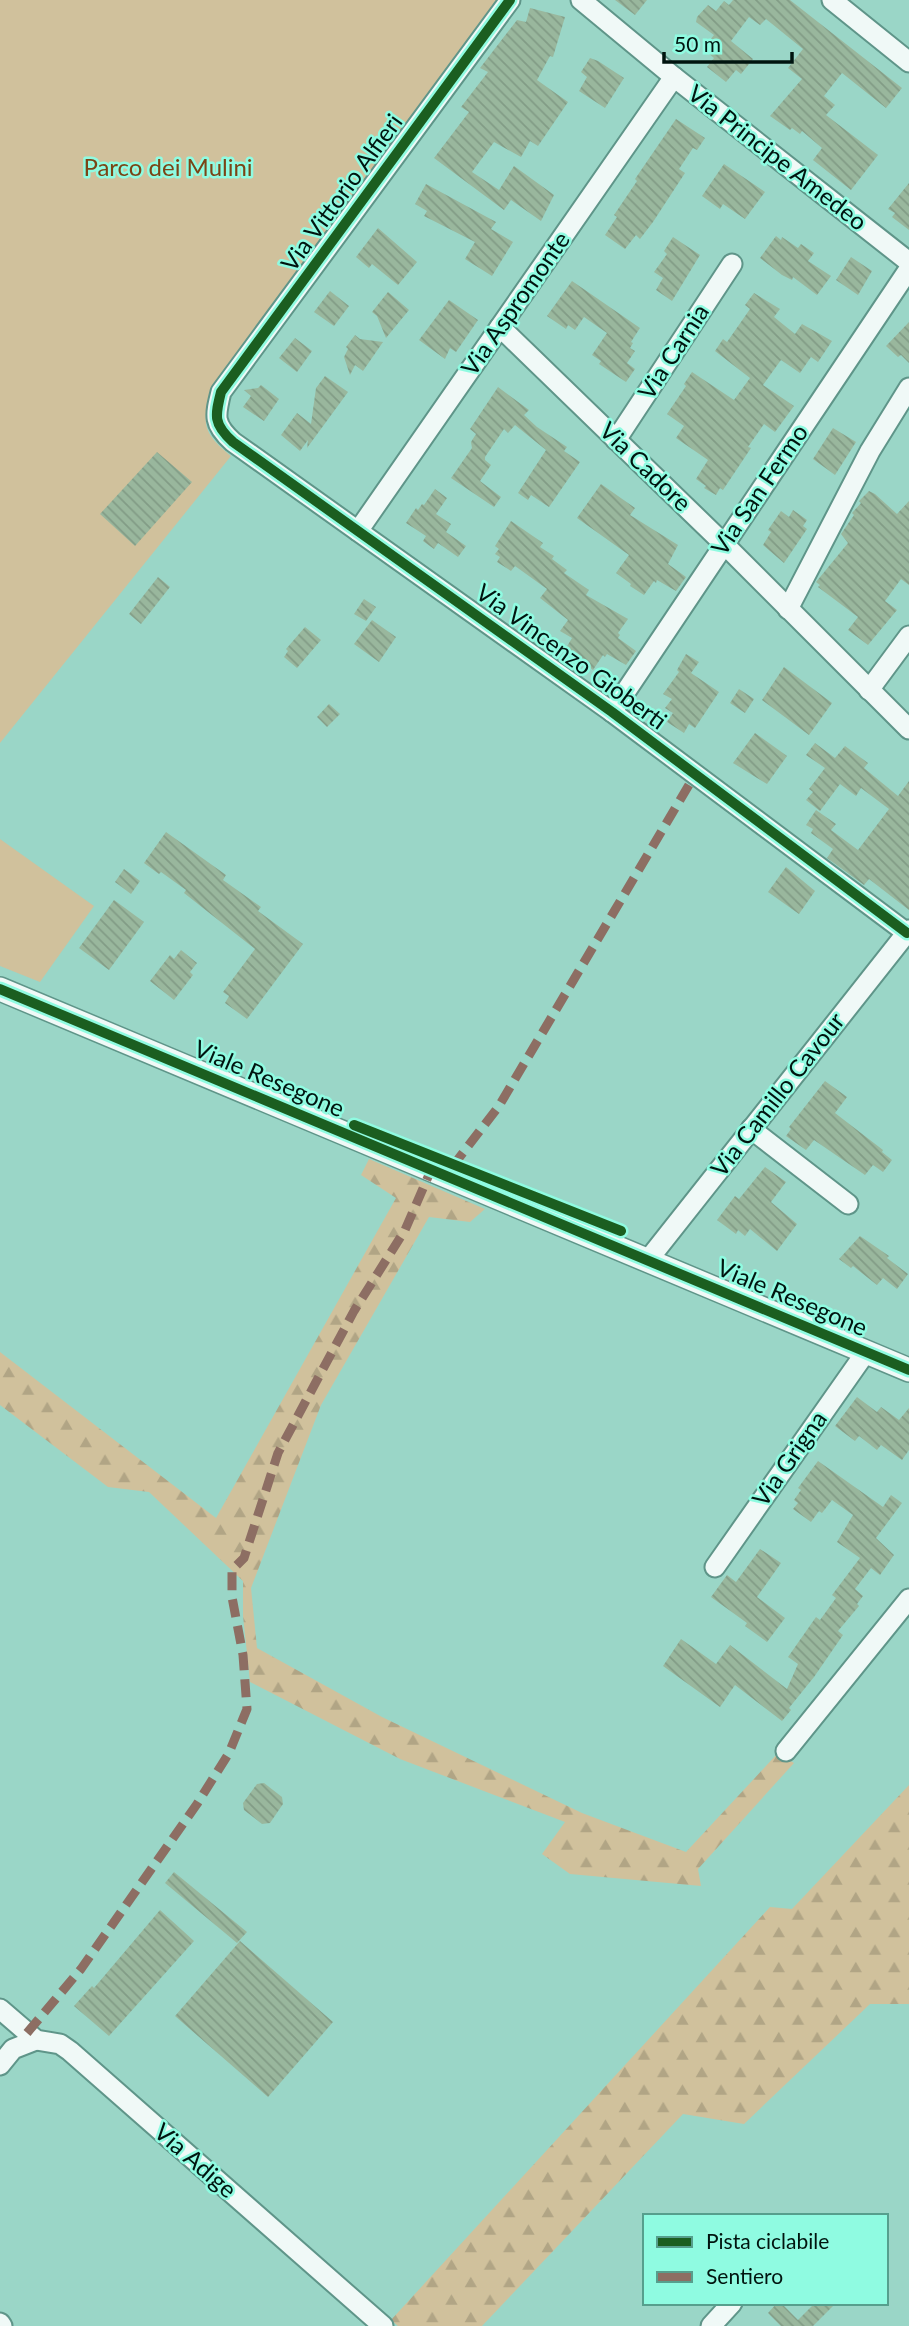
<svg xmlns="http://www.w3.org/2000/svg" width="909" height="2326" font-family="Lato,sans-serif">
<defs>
<pattern id="forest-firs" width="22" height="20" patternUnits="userSpaceOnUse" patternTransform="scale(1.75)"><rect width="22" height="20" fill="#d0c19c"/><path d="M5 1l3.5 6h-7zM16 11l3.5 6h-7z" fill="#b1a585"/></pattern>
<pattern id="building-back-hatch" width="6" height="6" patternUnits="userSpaceOnUse" patternTransform="scale(1.75)"><rect width="6" height="6" fill="#99b79d"/><path d="M-1 5l2 2M0 0l6 6M5-1l2 2" fill="none" stroke="#829c86"/></pattern>
</defs>
<rect width="100%" height="100%" fill="#9ad6c7"/>
<!-- green -->
<g fill="#d0c19c">
<path d="M0,0H502L212,387C202,423 201,432 231,456L0,743Z"/>
<path d="M0,839L94,906L40,982L0,966Z"/>
</g>
<!-- forest -->
<g fill="url(#forest-firs)">
<path d="M369,1159L485,1209L470,1222L429,1217L321,1405L251,1588L257,1648L382,1717L582,1813L686,1852L778,1753L794,1763L698,1869L701,1886L570,1874L542,1854L565,1822L400,1759L250,1682L243,1616V1581L149,1492L108,1487L0,1405V1352L216,1518L396,1198L361,1175Z"/>
<path d="M909,1785V2004H870L744,2124L683,2114L482,2326H398L391,2320L770,1907L792,1909Z"/>
</g>
<!-- building -->
<g fill="url(#building-back-hatch)">
<path d="M615,0H647L635,15Z"/>
<path d="M733,0H790L902,88L886,108L842,73L824,96L835,105L826,115L878,155L851,190L813,160L822,148L802,131L800,134L792,128L790,130L770,116L802,79L788,68L803,49L766,19L760,25L749,17L731,41L753,59L741,74L736,70L726,82L707,67L714,58L703,49L714,35L696,22L697,17L708,5L716,11L724,1L729,5Z"/>
<path d="M530,8L565,17L553,57L550,56L537,80L568,102L538,146L530,141L521,157L494,142L472,172L499,190L514,166L554,195L541,221L511,200L504,210L434,158L469,112L461,107L488,72L480,68L517,20L526,22Z"/>
<path d="M590,58L598,61L624,78L605,108L579,91L587,77L581,72Z"/>
<path d="M676,119L705,138L697,150L693,148L679,169L685,173L653,222L640,239L636,235L625,249L605,235L617,217L614,215L637,181L635,179Z"/>
<path d="M724,164L765,192L745,219L723,204L720,209L702,196Z"/>
<path d="M909,183V230L892,217L895,213L888,209Z"/>
<path d="M426,184L496,222L491,229L513,242L492,276L465,259L475,242L424,216L427,211L415,204Z"/>
<path d="M378,228L417,262L398,285L372,264L369,268L356,257Z"/>
<path d="M776,236L781,240L782,237L798,248L801,244L814,253L808,261L831,276L817,295L793,277L792,280L782,275L760,258Z"/>
<path d="M673,237L700,255L672,301L656,290L663,278L654,272L667,254L664,251Z"/>
<path d="M851,257L872,271L858,295L836,280Z"/>
<path d="M572,281L640,328L631,342L633,343L630,348L635,351L627,363L635,369L626,382L599,364L601,361L592,355L607,333L584,317L575,330L568,325L566,329L547,316Z"/>
<path d="M330,291L349,306L334,326L314,312Z"/>
<path d="M388,292L409,310L386,338L377,316L372,312Z"/>
<path d="M754,293L780,309L774,317L795,334L802,324L832,341L818,362L811,357L800,373L781,360L763,385L794,406L775,432L764,424L748,447L751,448L723,490L720,488L716,495L704,488L706,486L696,479L708,460L676,438L684,426L667,414L686,386L684,384L692,372L734,400L750,378L715,351L723,339L727,342L750,309L745,305Z"/>
<path d="M449,300L478,320L456,352L450,348L445,359L419,340Z"/>
<path d="M909,322V363L901,355L898,357L886,346Z"/>
<path d="M355,335L360,339L383,342L363,371L355,365L350,375L344,357L348,349L346,347Z"/>
<path d="M295,338L312,351L297,372L279,358Z"/>
<path d="M325,376L348,392L307,448L308,440L300,451L281,435L297,413L311,424L316,388Z"/>
<path d="M261,385L279,399L264,421L243,407L251,396L244,390L258,388Z"/>
<path d="M498,387L529,410L524,415L537,427L567,447L564,451L580,462L549,507L531,495L528,500L518,493L546,450L515,425L508,433L504,429L485,457V460L491,465L480,481L501,497L494,507L451,478L472,448L471,442L476,434L470,429Z"/>
<path d="M833,428L856,442L835,475L813,459Z"/>
<path d="M157,452L192,482L135,546L100,514Z"/>
<path d="M601,484L635,508L630,515L678,545L668,564L686,577L676,591L657,580L656,583L654,581L644,595L630,586L631,584L616,573L629,555L577,518Z"/>
<path d="M435,489L447,498L436,514L451,524L446,532L466,546L458,557L438,543L434,549L423,541L426,536L406,523L416,508L418,510L422,504L424,505Z"/>
<path d="M869,491L875,494L897,514L909,501V585L901,579L885,601L897,610L868,645L848,630L858,617L818,587L820,585L816,582L848,543L841,534L854,515L852,513L861,503L859,501Z"/>
<path d="M793,510L807,520L803,526L807,529L784,563L763,545L771,532L768,530L781,511L789,517Z"/>
<path d="M511,521L543,543L540,547L554,556L552,559L567,570L564,573L589,590L586,595L628,619L618,633L620,635L618,638L636,651L626,665L607,654L605,657L603,655L593,670L566,648L572,638L560,631L568,620L540,598L547,589L515,566L511,571L497,562L500,557L495,554L499,549L495,546Z"/>
<path d="M158,577L170,587L141,624L129,614Z"/>
<path d="M364,599L376,607L366,621L354,614Z"/>
<path d="M372,620L396,637L379,662L354,644Z"/>
<path d="M305,627L321,640L297,668L284,657L288,651L286,649Z"/>
<path d="M686,654L699,662L691,673L719,692L695,728L689,724L684,733L667,722L673,713L665,708L672,699L663,694L679,672L677,670Z"/>
<path d="M784,667L832,703L809,735L762,700Z"/>
<path d="M739,689L754,699L745,713L730,703Z"/>
<path d="M329,704L340,714L327,727L317,717Z"/>
<path d="M755,733L787,756L767,784L733,763Z"/>
<path d="M815,743L835,758L845,746L868,763L864,768L898,796L909,781V910L869,879L864,885L827,858L833,849L811,833L813,829L806,825L816,810L836,824L831,830L858,850L889,809L861,788L856,796L840,784L820,811L806,800L813,792L809,789L825,768L806,755Z"/>
<path d="M166,832L226,875L223,880L261,907L258,911L303,944L247,1019L225,1003L229,996L223,992L255,949L184,893L186,890L161,872L159,874L144,863Z"/>
<path d="M786,867L815,891L799,914L768,892Z"/>
<path d="M124,869L140,881L131,894L115,882Z"/>
<path d="M114,900L144,922L109,970L79,948Z"/>
<path d="M181,950L197,963L190,972L193,975L174,1000L150,981L170,955L174,959Z"/>
<path d="M825,1081L847,1097L835,1113L883,1150L882,1152L892,1160L883,1172L873,1165L865,1175L814,1140L806,1150L786,1136L791,1129L789,1127Z"/>
<path d="M765,1167L786,1182L771,1202L797,1224L777,1251L750,1229L745,1236L738,1230L736,1234L717,1220L735,1196L739,1199Z"/>
<path d="M860,1236L889,1256L887,1258L908,1274L897,1289L883,1278L877,1285L853,1266L851,1268L839,1259Z"/>
<path d="M857,1397L877,1412L881,1407L899,1420L909,1408V1450L902,1460L881,1445L877,1450L859,1436L855,1441L835,1426Z"/>
<path d="M818,1461L883,1507L891,1495L902,1503L876,1538L894,1555L880,1575L871,1568L855,1589L863,1596L857,1604L859,1606L838,1631L843,1635L814,1677L789,1708L791,1710L782,1721L735,1685L720,1707L663,1666L681,1639L716,1664L730,1645L787,1689L798,1664L788,1657L816,1617L820,1620L836,1598L832,1595L860,1558L837,1542L853,1515L832,1500L822,1513L819,1511L811,1522L793,1509L798,1503L794,1500L801,1490L798,1488Z"/>
<path d="M760,1549L781,1563L757,1597L785,1618L767,1642L745,1626L747,1623L711,1597L727,1575L736,1582Z"/>
<path d="M264,1783L282,1797L283,1804L270,1823L262,1824L244,1810L243,1803L257,1784Z"/>
<path d="M174,1872L247,1932L237,1943L165,1883Z"/>
<path d="M160,1910L194,1941L109,2036L74,2006L92,1986L94,1988Z"/>
<path d="M240,1941L333,2022L268,2097L175,2016Z"/>
<path d="M777,2303H781L798,2320L815,2303H836L813,2326H781L768,2313Z"/>
</g>
<g fill="none" stroke-linecap="round" stroke-linejoin="round">
<!-- minor casing -->
<g stroke="#5f9589" stroke-width="23">
<g id="minor">
<path d="M510,0L221,392C215,416 213,424 233,442L612,712L907,933"/>
<path d="M581,0L674,77L909,262"/>
<path d="M832,0L909,62"/>
<path d="M500,327L724,544L909,729"/>
<path d="M616,440L732,264"/>
<path d="M358,531L674,77"/>
<path d="M788,609L870,451L909,388"/>
<path d="M869,690L909,636"/>
<path d="M612,712L909,269"/>
<path d="M751,1129L848,1204"/>
<path d="M648,1260L909,930"/>
<path d="M715,1567L866,1352"/>
<path d="M786,1751L909,1599"/>
<path d="M0,2009L36,2040L60,2044L70,2051L383,2326"/>
<path d="M0,2065L13,2049L36,2040"/>
<path d="M0,2323L2,2326"/>
<path d="M711,2326L732,2303"/>
</g>
</g>
<!-- tertiary casing -->
<g stroke="#5f9589" stroke-width="26">
<path id="tertiary" d="M0,989L909,1370"/>
</g>
<!-- minor -->
<use href="#minor" stroke="#f0f9f7" stroke-width="19"/>
<!-- tertiary -->
<use href="#tertiary" stroke="#f0f9f7" stroke-width="23"/>
<!-- quiet -->
<g stroke="#8d6e63" stroke-width="9" stroke-dasharray="18 9" stroke-linecap="butt">
<path d="M452,1167L499,1106L696,773"/>
<path d="M27,2033L81,1969L197,1804L229,1753L247,1709L243,1655L232,1597V1570L244,1558L278,1453L354,1311L405,1230L431,1170"/>
</g>
<!-- cycleway casing -->
<g stroke="#8ffbe1" stroke-width="15">
<g id="cycleway">
<path d="M510,0L221,392C215,416 213,424 233,442L612,712L907,933"/>
<path d="M0,989L909,1370"/>
<path d="M354,1125L621,1231"/>
</g>
</g>
<!-- cycleway -->
<use href="#cycleway" stroke="#1b5e20" stroke-width="10"/>
</g>
<g text-anchor="middle" stroke-width="5" stroke-linejoin="round" paint-order="stroke">
<!-- street labels -->
<g font-size="24" fill="#00140f" stroke="#8ffbe1">
<text transform="translate(777 158) rotate(38)" y="8">Via Principe Amedeo</text>
<text transform="translate(342 193) rotate(-54)" y="8">Via Vittorio Alfieri</text>
<text transform="translate(516 304) rotate(-55)" y="8">Via Aspromonte</text>
<text transform="translate(674 352) rotate(-57)" y="8">Via Carnia</text>
<text transform="translate(645 467) rotate(44)" y="8">Via Cadore</text>
<text transform="translate(760 490) rotate(-56)" y="8">Via San Fermo</text>
<text transform="translate(571 657) rotate(36)" y="8">Via Vincenzo Gioberti</text>
<text transform="translate(269 1079) rotate(23)" y="8">Viale Resegone</text>
<text transform="translate(778 1095) rotate(-52)" y="8">Via Camillo Cavour</text>
<text transform="translate(792 1298) rotate(23)" y="8">Viale Resegone</text>
<text transform="translate(790 1459) rotate(-55)" y="8">Via Grigna</text>
<text transform="translate(195 2161) rotate(41)" y="8">Via Adige</text>
</g>
<!-- park labels -->
<g font-size="24" fill="#7b4416" stroke="#8ffbe1">
<text x="168" y="176">Parco dei Mulini</text>
</g>
</g>
<!-- legend -->
<rect x="643" y="2214" width="245" height="91" fill="#8ffbe1" stroke="#569f8d" stroke-width="2"/>
<rect x="657" y="2237" width="35" height="10" fill="#1b5e20" stroke="#569f8d" stroke-width="2"/>
<text x="706" y="2249" font-size="21" fill="#00140f">Pista ciclabile</text>
<rect x="657" y="2272" width="35" height="10" fill="#8d6e63" stroke="#569f8d" stroke-width="2"/>
<text x="706" y="2284" font-size="21" fill="#00140f">Sentiero</text>
<!-- scale -->
<path d="M664 52v10h128v-10" fill="none" stroke="#00140f" stroke-width="3.5"/>
<text x="674" y="52" font-size="21" fill="#00140f" stroke="#8ffbe1" stroke-width="5" paint-order="stroke">50 m</text>
</svg>
